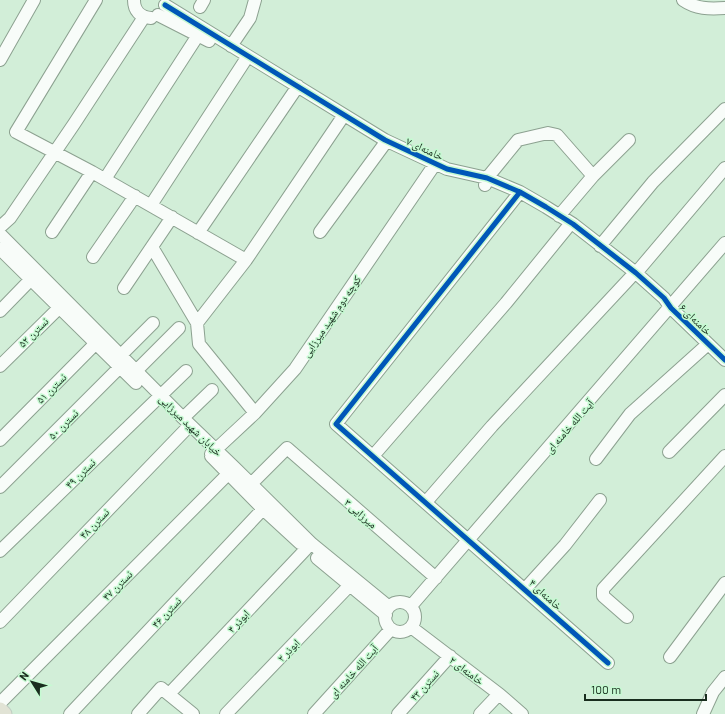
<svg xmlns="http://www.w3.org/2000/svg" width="725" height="714" viewBox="0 0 725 714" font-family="Barlow,'Noto Naskh Arabic',sans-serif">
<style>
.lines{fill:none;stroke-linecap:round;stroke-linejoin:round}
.minor-casing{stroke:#8ca190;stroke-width:14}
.major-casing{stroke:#c1cfc4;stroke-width:17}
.minor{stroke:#f8fcf9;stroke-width:12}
.major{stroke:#e1e3d5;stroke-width:15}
.cycleway-casing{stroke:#c6fad2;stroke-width:8}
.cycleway{stroke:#0057b8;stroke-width:5}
.labels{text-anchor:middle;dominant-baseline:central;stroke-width:3;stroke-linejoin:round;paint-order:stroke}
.street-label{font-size:11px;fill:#192d1e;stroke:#c6fad2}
</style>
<rect width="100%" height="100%" fill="#d2eed8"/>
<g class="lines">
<defs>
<path id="minor" d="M96,0L16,132L92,172L246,260L344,115
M134,0C134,11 140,17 151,18
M683,0C696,9 709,9 725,8
M165,5L385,140L447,169L487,178L520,192L546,207L573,224L636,273L664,298L671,308L725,360
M200,7L204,0
M158,15L209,41
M231,46L250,18L255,0
M0,60L34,0
M105,179L202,29
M485,185L487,178L518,140L548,133L557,135L593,176
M520,192L336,424L608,663
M151,205L248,56
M559,216L593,176L629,140
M0,227L10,218L74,124L144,17
M52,232L92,172
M320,232L383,146
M198,233L298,86
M0,234L183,418L234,467L312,544L389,607
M600,246L653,182L725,109
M152,247L197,323L199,344L255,413
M0,249L136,383
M93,257L135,196
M636,273L725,168
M124,288L172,217
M0,311L37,273
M197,323L246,260
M121,355L153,323
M0,366L66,301
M136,371L179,328
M183,418L212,390
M0,440L102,337
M669,452L725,395
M211,454L255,413L295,369L435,164
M211,456L263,509L300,543
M373,456L506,303L567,228
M596,459L630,414L708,344
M251,484L287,448L436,578
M0,487L125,362
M426,502L492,426L630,278
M0,551L186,371
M317,558L386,615
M525,589L565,545L600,500
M385 617a15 15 0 1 1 30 0a15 15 0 1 1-30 0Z
M411,606L725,243
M627,617L603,596V589L725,456
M0,622L190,425
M411,627L499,694L522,714
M670,657L725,583
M169,694L306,549
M0,703L234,468
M70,714L263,509
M138,714L161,688L193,714
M226,714L349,586
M314,714L391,629
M398,714L450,656
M480,714L499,694
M703,714L713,692L725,677"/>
<path id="major" d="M0,710L4,714"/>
</defs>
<use href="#minor" class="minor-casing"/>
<use href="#major" class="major-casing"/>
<use href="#minor" class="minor"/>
<use href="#major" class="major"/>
<defs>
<path id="cycleway" d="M165,5L385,140L447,169L487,178L520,192L546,207L573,224L636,273L664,298L671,308L725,360
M520,192L336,424L608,663"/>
</defs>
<use href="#cycleway" class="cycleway-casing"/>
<use href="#cycleway" class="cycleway"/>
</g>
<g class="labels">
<g class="street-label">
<text transform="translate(425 148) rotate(25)">خامنه‌ای ۷</text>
<text transform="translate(331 316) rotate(-56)">کوچه دوم شهید میرزایی</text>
<text transform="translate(696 319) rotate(44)">خامنه‌ای ۶</text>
<text transform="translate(33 332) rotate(-45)">نسترن ۵۲</text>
<text transform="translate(51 388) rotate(-45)">نسترن ۵۱</text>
<text transform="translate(63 424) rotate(-45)">نسترن ۵۰</text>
<text transform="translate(191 425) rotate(44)">خیابان شهید میرزایی</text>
<text transform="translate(569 426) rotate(-49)">آیت الله خامنه ای</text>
<text transform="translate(80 473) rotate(-44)">نسترن ۴۹</text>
<text transform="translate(361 513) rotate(41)">میرزایی ۳</text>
<text transform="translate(94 523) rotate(-46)">نسترن ۴۸</text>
<text transform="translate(117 585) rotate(-45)">نسترن ۴۷</text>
<text transform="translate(546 594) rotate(42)">خامنه‌ای ۴</text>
<text transform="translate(166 612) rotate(-47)">نسترن ۴۶</text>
<text transform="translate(238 621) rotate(-47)">ابوذر ۴</text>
<text transform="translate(288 650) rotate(-46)">ابوذر ۲</text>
<text transform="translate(467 670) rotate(37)">خامنه‌ای ۲</text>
<text transform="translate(353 671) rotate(-48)">آیت الله خامنه ای</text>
<text transform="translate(424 685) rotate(-48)">نسترن ۴۳</text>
</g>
</g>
<g transform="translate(32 682) rotate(307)" stroke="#c6fad2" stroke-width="3" paint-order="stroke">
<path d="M0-3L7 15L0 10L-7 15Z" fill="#192d1e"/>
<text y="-6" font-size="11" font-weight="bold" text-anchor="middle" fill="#192d1e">N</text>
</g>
<path d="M585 694v6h121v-6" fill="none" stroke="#192d1e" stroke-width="2"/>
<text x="591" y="694" font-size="12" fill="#192d1e" stroke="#c6fad2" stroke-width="3" paint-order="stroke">100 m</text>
</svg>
